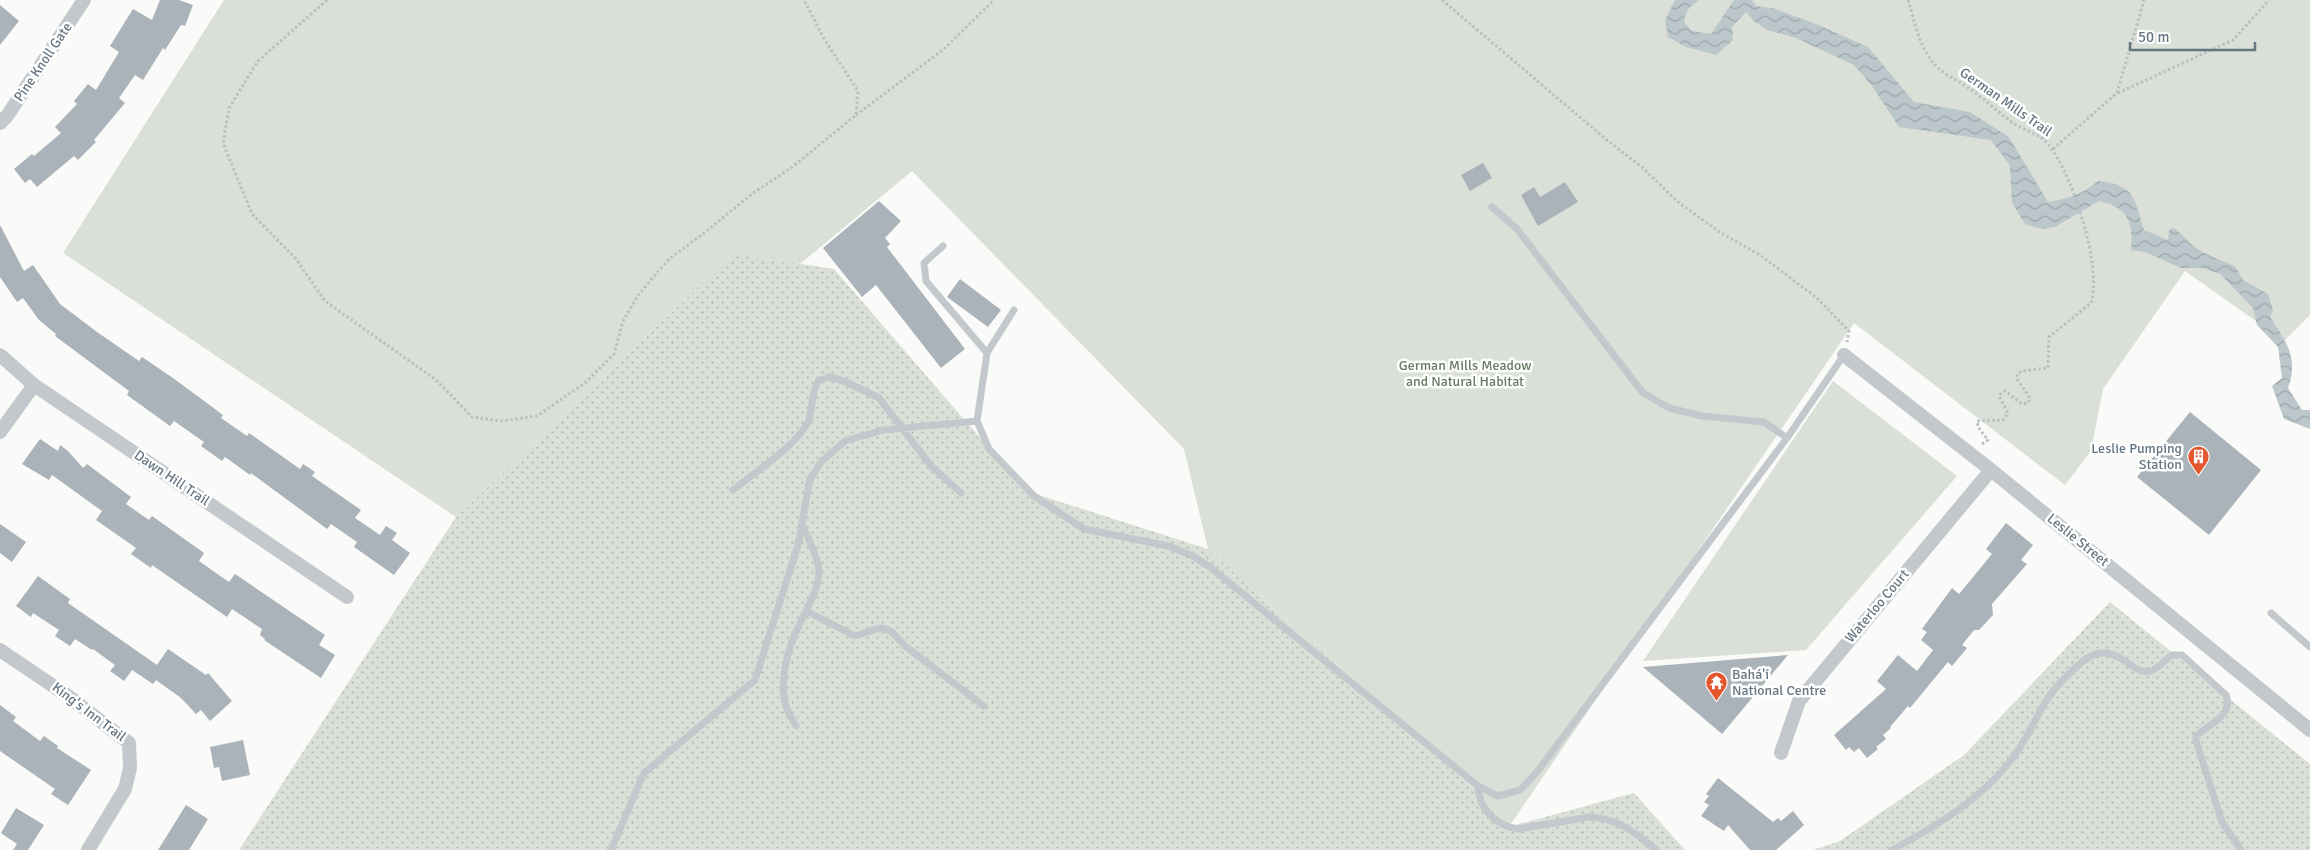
<svg xmlns="http://www.w3.org/2000/svg" width="2310" height="850" viewBox="0 0 2310 850" font-family="Signika,sans-serif">
<style>
.grass{fill:url(#grass-dots)}
.park{fill:#dadfd7}
.water{fill:url(#water-waves)}
.building{fill:#aab3b9}
.lines{fill:none;stroke-linecap:round;stroke-linejoin:round}
.path{stroke:#bbbfc2;stroke-width:3;stroke-dasharray:2.5 2.5;stroke-linecap:butt}
.lane{stroke:#c3c8cc;stroke-width:7}
.street{stroke:#c3c8cc;stroke-width:14}
.labels{text-anchor:middle;dominant-baseline:central;stroke-width:5;stroke-linejoin:round;paint-order:stroke}
.street-label{font-size:14px;fill:#657683;stroke:#fff}
.park-label{font-size:14px;fill:#687a64;stroke:#fff}
.poi-label{font-size:14px;fill:#657683;stroke:#fff;text-anchor:end}
</style>
<defs>
<pattern id="grass-dots" width="8" height="8" patternUnits="userSpaceOnUse" patternTransform="scale(1.25)"><rect width="8" height="8" fill="#dadfd7"/><path d="M2 2h.1M6 6h.1" fill="none" stroke="#b4b9b4" stroke-width="1.8" stroke-linecap="round"/></pattern>
<pattern id="water-waves" width="16" height="10" patternUnits="userSpaceOnUse" patternTransform="scale(1.25)"><rect width="16" height="10" fill="#bbc7cb"/><path d="M0 5q4-4 8 0t8 0" fill="none" stroke="#9ca6aa"/></pattern>
</defs>
<rect width="100%" height="100%" fill="#fafaf8"/>
<path class="grass" d="M733,254L834,269L1026,491L1208,549L1480,794L1508,827L1634,793L1685,850H239L456,517Z
M2110,602L2310,764V850H1813L1840,841L1964,755Z"/>
<path class="park" d="M224,0H2310V315L2284,341L2185,271L2103,389L2091,451L2065,485L1854,323L1508,828L1480,794L1208,549L1184,449L912,171L800,264L733,254L456,517L63,253Z
M1833,381L1957,476L1806,650L1643,661Z"/>
<path class="water" d="M1675,0H1699C1690,5 1685,12 1684,22L1692,31L1711,34L1734,0H1752L1756,6L1772,8L1816,24L1868,47L1914,102L1970,112L2009,137L2048,202C2068,199 2083,194 2098,181C2136,185 2134,199 2144,230L2168,240L2169,231L2172,228C2181,231 2188,243 2196,248C2208,256 2222,261 2235,266L2243,280L2268,294L2273,310L2270,317C2286,341 2299,358 2288,388L2302,410H2310V429L2284,419L2272,386L2282,378L2278,347L2257,325L2253,308L2220,274L2203,268H2181L2145,252L2131,250C2134,222 2127,207 2099,201L2055,227L2042,229L2025,224L2012,203L2010,166L1991,140L1899,127L1872,86L1854,65L1796,38L1768,30L1755,22L1746,12L1732,27L1733,40L1716,55L1686,47L1668,37L1665,20Z"/>
<path class="building" d="M160,0H179L193,5L185,26L181,25L165,50L163,48L143,80L135,75L119,98L125,103L94,140L96,142L78,160L74,156L37,187L30,179L25,183L14,169L32,154L34,156L61,133L55,127L77,104L74,101L88,84L96,90L119,52L110,46L133,9L152,20Z
M0,5L19,21L0,45Z
M1483,163L1492,178L1470,191L1461,175Z
M1565,182L1578,202L1538,226L1521,195L1534,187L1540,197Z
M879,201L901,221L885,238L890,244L887,247L965,349L941,368L876,285L862,297L823,248Z
M0,225L24,271L33,265L60,304L97,332L139,361L142,357L173,378L223,415L221,418L247,436L249,433L300,469L303,464L315,472L312,476L361,510L355,518L380,535L386,526L397,533L392,540L410,553L394,575L354,547L357,542L331,524L327,529L251,473L250,475L225,457L222,461L201,446L204,442L174,421L170,426L127,395L129,391L55,336L56,334L39,320L23,298L17,302L0,277Z
M960,279L1001,310L988,327L947,297Z
M2190,412L2261,470L2209,535L2137,477Z
M40,439L58,451L60,445L68,451L83,468L87,464L131,497L126,504L149,520L152,516L204,553L199,561L216,573L229,582L235,574L325,635L319,645L335,655L321,678L264,640L265,639L260,635L262,629L232,609L227,617L152,565L151,568L131,554L136,548L96,520L102,511L52,475L49,480L22,464Z
M2006,523L2033,545L2021,560L2027,564L1992,604L1993,615L1979,630H1974L1962,645L1967,648L1952,666L1948,662L1910,708L1908,706L1890,727L1891,728L1883,735L1886,739L1876,747L1878,749L1867,758L1859,748L1854,752L1849,747L1846,750L1834,735L1886,689L1877,681L1898,655L1917,671L1933,650L1921,640L1927,632L1922,629L1952,588L1959,594L1992,554L1986,549Z
M0,524L26,542L12,562L0,553Z
M38,576L70,599L68,603L157,665L168,649L206,675L208,673L232,701L210,721L201,710L196,714L181,698L156,680L153,684L132,670L124,681L110,671L115,665L93,649L92,650L75,639L70,646L55,636L59,630L33,613L31,617L16,606Z
M1788,655L1722,734L1643,667Z
M0,705L16,717L13,721L40,741L44,736L58,746L57,748L91,770L68,805L51,794L55,789L0,751Z
M243,740L250,775L222,781L219,767L214,768L210,747Z
M1718,778L1773,822L1778,818L1781,821L1793,811L1804,825L1776,850H1750L1728,825L1724,831L1701,816L1709,805L1704,802L1709,796L1706,794Z
M186,805L208,819L189,850H158Z
M16,808L44,825L28,850H13L17,844L1,833Z"/>
<g class="lines">
<path class="path" d="M327,0L258,61L229,108L223,143L252,214L296,259L325,301L436,380L472,417L502,421L537,416L585,383L614,354L623,321L639,294L669,259L703,234L753,193L791,168L856,115L858,91L823,37L804,0
M1442,0L1608,141L1643,168L1678,202L1721,233L1760,255L1817,298L1849,331L1847,342
M1908,0C1915,23 1920,52 1939,69C1950,78 1963,83 1974,92C1988,102 2001,115 2016,125C2025,130 2035,133 2043,139C2070,163 2103,267 2091,303L2049,337L2048,368L2022,371L2017,374V379L2030,398L2028,403L2022,404L2005,391L2002,392L1999,396L2008,413L2003,420L1977,421L1978,427L1988,440L1982,444
M2118,93L2233,40L2269,0
M856,115L944,49L994,0
M2053,149L2117,93L2144,0"/>
<path class="lane" d="M1492,207L1517,229L1643,393L1669,408L1702,416L1764,422L1787,438
M943,246L924,263L926,281L987,353L977,421
M987,353L1014,310
M733,490C754,473 796,446 808,422C813,410 810,397 818,381L829,377L844,381L879,398L931,466L961,493
M806,611L855,636L879,628L885,629L892,632L905,646L984,706
M2271,613L2310,647
M796,726C791,718 785,707 784,698C781,677 788,648 797,630C804,613 819,590 819,572C819,559 808,537 802,525
M1478,786C1479,810 1496,826 1519,829L1589,817C1617,818 1635,832 1656,850
M611,850L644,773L755,680L798,545L810,479L822,461L845,441L883,430L977,421L989,449L1034,496L1084,529L1168,546L1191,555L1210,567L1478,786L1498,796L1520,790L1537,772L1787,438L1844,355
M1892,850C1936,826 1984,798 2014,756C2027,739 2035,719 2046,701C2055,687 2070,672 2082,662C2116,635 2130,677 2151,671C2159,668 2165,660 2172,655H2182L2226,695C2234,715 2208,725 2196,736V741L2222,822L2241,850"/>
<path class="street" d="M0,123L7,116L84,0
M0,355L34,385L347,597
M1844,355L1991,470L2310,730
M0,432L34,385
M0,650L68,696L129,743L130,768L125,789L88,850
M1781,753L1799,701L1991,470"/>
</g>
<defs>
<symbol id="building-pin" viewBox="-11 -11 22 30"><path d="M0 17L-7.5 6A9.5 9.5 0 1 1 7.5 6Z" fill="#e4572e" stroke="#fff"/><path d="M-4-6H4V6H1V3H-1V6H-4ZM-2.5-4.3h1.7v1.8h-1.7ZM.8-4.3h1.7v1.8H.8ZM-2.5-1h1.7V.8h-1.7ZM.8-1h1.7V.8H.8Z" fill="#fff"/></symbol>
<symbol id="temple-pin" viewBox="-11 -11 22 30"><path d="M0 17L-7.5 6A9.5 9.5 0 1 1 7.5 6Z" fill="#e4572e" stroke="#fff"/><path d="M0-6L5-2H3V0L6.5 2.5H4V6H1.5V3h-3V6H-4V2.5H-6.5L-3 0V-2H-5Z" fill="#fff"/></symbol>
</defs>
<g fill-rule="evenodd">
<use href="#building-pin" x="2186" y="444" width="25" height="34"/>
<use href="#temple-pin" x="1704" y="670" width="25" height="34"/>
</g>
<g class="labels">
<g class="street-label">
<text transform="translate(43 62) rotate(-56)">Pine Knoll Gate</text>
<text transform="translate(2006 102) rotate(35)">German Mills Trail</text>
<text transform="translate(172 478) rotate(34)">Dawn Hill Trail</text>
<text transform="translate(2078 540) rotate(39)">Leslie Street</text>
<text transform="translate(1877 606) rotate(-50)">Waterloo Court</text>
<text transform="translate(89 712) rotate(37)">King's Inn Trail</text>
</g>
<g class="park-label">
<text x="1465" y="365">German Mills Meadow<tspan x="1465" dy="16">and Natural Habitat</tspan></text>
</g>
<g class="poi-label">
<text x="2182" y="448">Leslie Pumping<tspan x="2182" dy="16">Station</tspan></text>
<text x="1732" y="674" text-anchor="start">Bahá'í<tspan x="1732" dy="16">National Centre</tspan></text>
</g>
</g>
<path d="M2130 42v8h125v-8" fill="none" stroke="#657683" stroke-width="2.5"/>
<text x="2138" y="42" font-size="15" fill="#657683" stroke="#ffffff" stroke-width="4" paint-order="stroke">50 m</text>
</svg>
